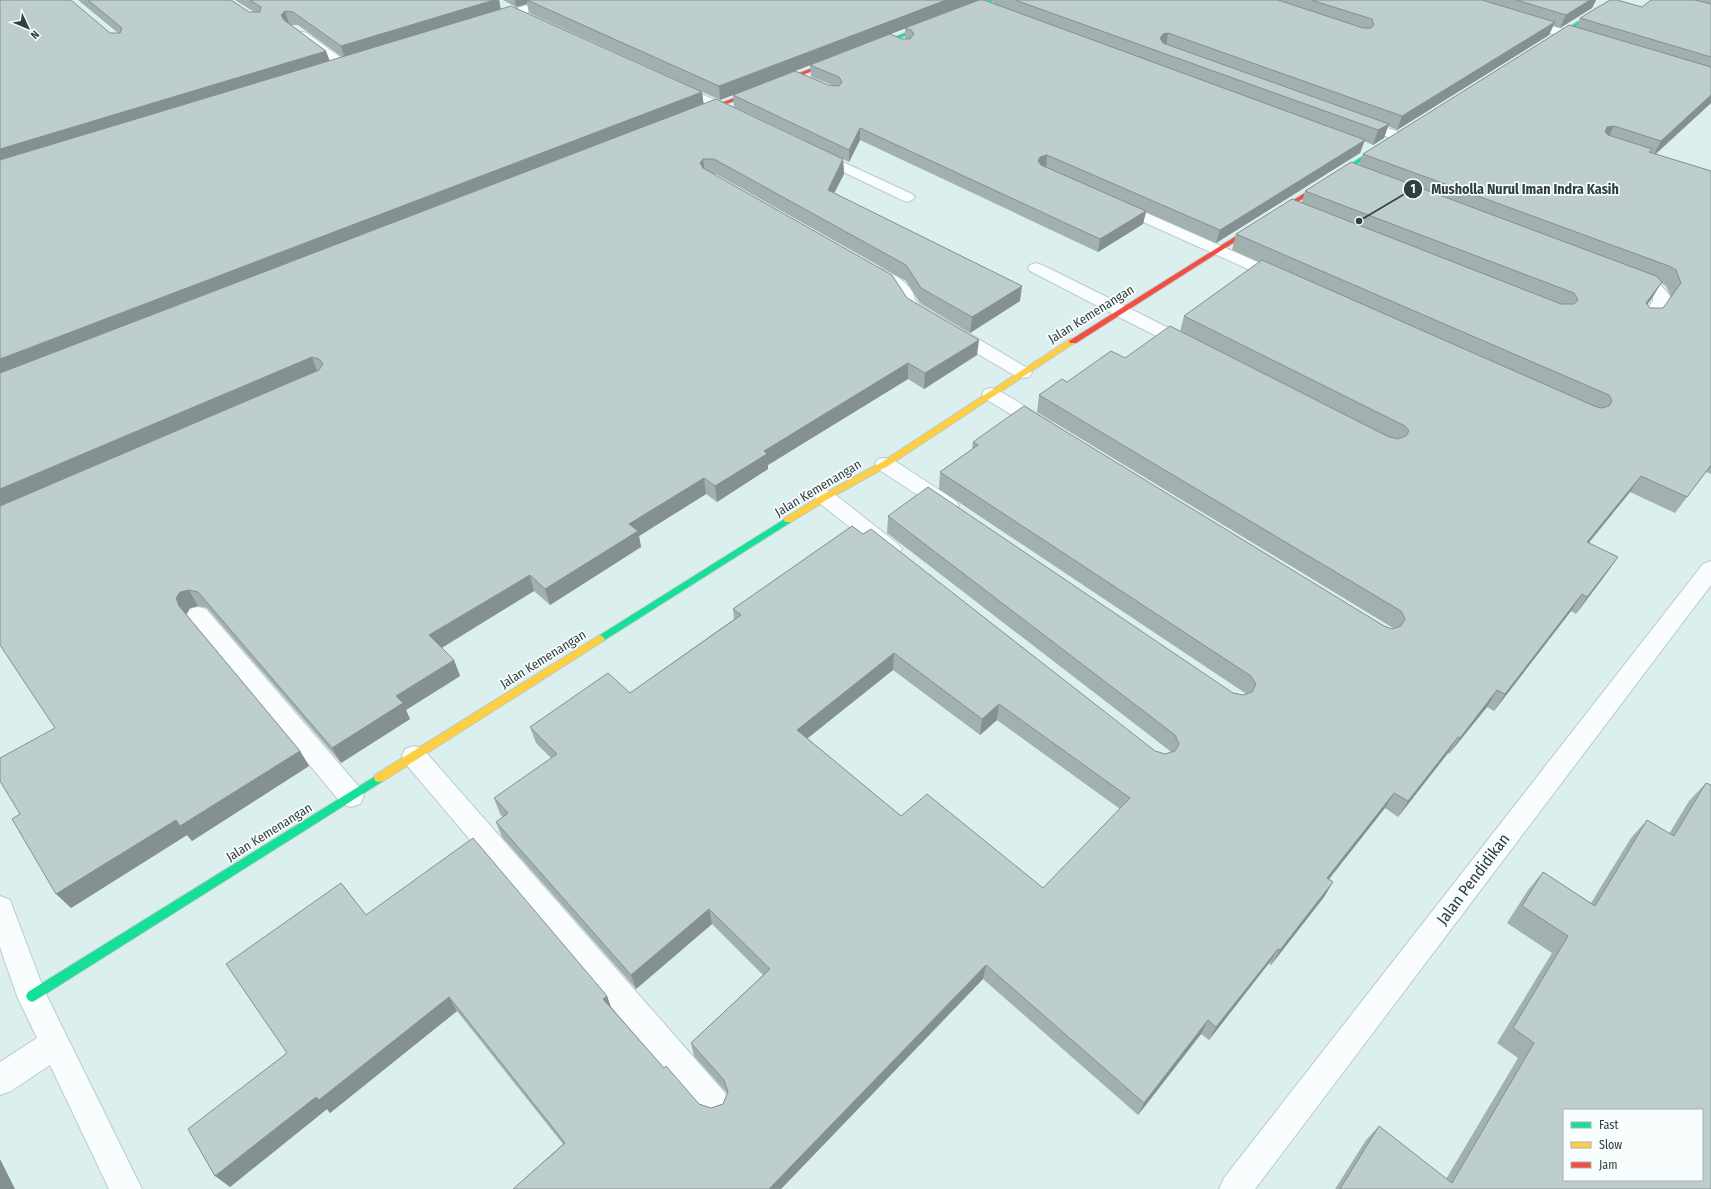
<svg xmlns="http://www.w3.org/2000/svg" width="1711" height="1189" viewBox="0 0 1711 1189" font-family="'Fira Sans Condensed',sans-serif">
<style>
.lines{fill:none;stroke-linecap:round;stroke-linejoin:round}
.lane-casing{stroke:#bbcaca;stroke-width:2}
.street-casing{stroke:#bbcaca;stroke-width:2}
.fast-casing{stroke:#bbcaca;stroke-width:2}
.slow-casing{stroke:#bbcaca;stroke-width:2}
.jam-casing{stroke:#bbcaca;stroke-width:2}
.lane{fill:#fafdfd;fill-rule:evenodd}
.street{fill:#fafdfd;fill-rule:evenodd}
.fast{fill:#16e098;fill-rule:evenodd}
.slow{fill:#ffcf43;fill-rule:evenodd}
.jam{fill:#f24e42;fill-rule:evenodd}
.wall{fill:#a3b0b0;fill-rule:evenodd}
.shaded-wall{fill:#859090}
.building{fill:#becdcd;stroke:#859090;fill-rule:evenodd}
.labels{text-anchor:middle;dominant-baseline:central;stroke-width:3.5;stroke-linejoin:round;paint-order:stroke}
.street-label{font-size:13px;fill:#313f3e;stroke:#f7fefd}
.near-street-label{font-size:16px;fill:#313f3e;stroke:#f7fefd}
.leader{fill:none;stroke:#313f3e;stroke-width:1.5}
.callout-dot{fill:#313f3e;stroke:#f7fefd;stroke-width:1.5}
.mark-label{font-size:12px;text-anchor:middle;font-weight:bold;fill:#fff}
.callout-label{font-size:14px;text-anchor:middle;font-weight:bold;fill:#313f3e;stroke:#f7fefd;stroke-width:3.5;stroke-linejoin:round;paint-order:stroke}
</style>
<rect width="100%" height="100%" fill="#dcefef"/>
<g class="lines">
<defs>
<path id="lane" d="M1036,263L1042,265L1127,307L1130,311L1127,315L1121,316L1115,315L1030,271L1028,268L1030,265Z"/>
<path id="street" d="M544,0H562L560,2L498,22H490L488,19L490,16Z
M1523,17L1590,37L1592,40L1590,43L1586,44L1519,24L1517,21L1519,18Z
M303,32L307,33L348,63L350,66L348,69H340L299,39L297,36L299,33Z
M676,83L740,111L742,114L740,117H730L671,90L669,87L671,84Z
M1358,118L1402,133L1404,136L1402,139L1397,140L1353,125L1351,122L1353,119Z
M817,150L912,194L915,197L912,200L907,202L902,200L812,157L810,154L812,151Z
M1117,200L1287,275L1289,278L1287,281L1281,283L1275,281L1112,208L1109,205L1112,202Z
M875,267C888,270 905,280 912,291C915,296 913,299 919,304L1029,369L1032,373L1029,377L1023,378L1017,377L907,312L898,301L897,294L893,290L869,275L867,272L869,269Z
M1629,272L1659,283L1670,296C1669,303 1658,320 1651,323C1647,325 1645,324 1641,323L1638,319L1653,301V297L1647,291L1623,280L1621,277L1623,274Z
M1121,306L1127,307L1194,341L1197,345L1194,349L1188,350L1182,349L1115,315L1112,311L1115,307Z
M991,388L998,390L1051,422L1054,426L1051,430L1044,432L1037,430L984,398L982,394L984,390Z
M885,458L892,459L956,501L959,506L956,511L949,513L942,511L878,469L875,464L878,459Z
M825,490L832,492L898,544L902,549L898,554L891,556L884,554L818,502L815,497L818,492Z
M1711,561V585L1255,1189H1219L1224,1178L1703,564Z
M198,607L206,609L360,788L364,796L360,804L351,807L342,804L190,621L187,615L190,609Z
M414,746L423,749L725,1093L729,1104L725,1115L714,1119L703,1115L405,763L402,756L405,749Z
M0,896L10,900L44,990L142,1189H109L50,1065L11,1091L0,1095V1062L37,1038L17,996L0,947Z"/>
<path id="fast" d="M989,0H995L872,49L867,48Z
M1613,0H1618L1550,43L1545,42Z
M1385,142L1390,143L1310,194L1305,193Z
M788,517L792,520L791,522L603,641H597L595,639L597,637Z
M379,774L383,775L384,778L383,781L36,1000L32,1002L28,1000L26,996L28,992Z"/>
<path id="slow" d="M1070,339H1076L1077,341L888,466L828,499L791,522H785L784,520L785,518L822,495L882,462Z
M600,635L603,637L605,639L603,641L383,781L379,782L375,781L374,778L375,775Z"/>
<path id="jam" d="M836,59L841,60L700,114L695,113Z
M1308,191L1311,193L1310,194L1076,343H1070L1069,341Z"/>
</defs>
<use href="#lane" class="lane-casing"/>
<use href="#street" class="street-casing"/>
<use href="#fast" class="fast-casing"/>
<use href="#slow" class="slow-casing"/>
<use href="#jam" class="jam-casing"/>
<use href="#lane" class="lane"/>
<use href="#street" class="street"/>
<use href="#fast" class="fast"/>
<use href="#slow" class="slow"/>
<use href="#jam" class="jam"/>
</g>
<path class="wall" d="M78,0H231L249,12H254L235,0H499L501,9L702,92L703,104L804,140L734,107L733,95L720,100L529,13L527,4L516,7L503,0H984L993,3V0H1596L1592,8L1560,28L1553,26L1549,35L1397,130L1388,126L1384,138L1373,145L1364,141L1360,153L1216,243L1146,212L1143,224L1098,252L860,140L849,162L843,159L844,174L834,193L1020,301L970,333L920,303L906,281L716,174H713L907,298L977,355L924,389L908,379L768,465V469L717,502L706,494L639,536L641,547L550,605L534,591L442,648L454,660L460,676L406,710L410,719L341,763L207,608L198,606L190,608L186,614L300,751L309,766L192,841L187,835L71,908L20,814L55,728L110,33H118ZM290,25H298L342,57L329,61ZM905,28V39H902L890,34ZM810,65L811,77L832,85H828L795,71Z
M1651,0H1711V103L1656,154L1711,171V474L1706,472L1675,513L1630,492L1589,543L1618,557L1606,574L1576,614L1571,611L1494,711L1487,707L1449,754L1448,753L1398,817L1385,808L1329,879L1333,882L1324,897L1271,965L1269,963L1209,1040L1201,1034L1138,1115L983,979L781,1189H513L563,1144L457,1011L330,1113L327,1109L230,1187L287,1053L366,915L607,996L611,1008L664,1068L699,1104L711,1108L723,1104L727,1094L726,1092L694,1056L691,1043L763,975L712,924L636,989L502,837L496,822L503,817L500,814L494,798L551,758L536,743L530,727L630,693L734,619L733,609L852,526L1155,751L1165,754L1171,753L1170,751L887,533L888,516L1233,693L1243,695L1246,694L1245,693L939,489L940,472L972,449L973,442L1384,626L1392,629L1393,628L1037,412L1039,395L1067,382L1125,358L1180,332L1184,316L1259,262L1232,250L1236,234L1302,202L1305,191L1359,165L1363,154L1576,27L1580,18L1642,7ZM1661,283L1666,286L1671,297L1663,308H1650L1647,305L1652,298ZM893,670L980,735L997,720L1120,809L1043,888L901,816L807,738Z
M1706,783L1711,1189H1335L1366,1140L1379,1126L1446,1179L1518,1058L1497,1043L1552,953L1507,923L1528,890L1543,872L1591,903L1631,838L1647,820L1669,834L1689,801Z"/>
<path class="shaded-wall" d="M494,0H499L501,12L345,59L341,46Z
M515,0H539H527V4L516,7Z
M946,0H979L720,100L719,86Z
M1590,0H1596L1592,8L1560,28L1566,15Z
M285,11L289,24L286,28L281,15Z
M1555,22L1549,35L1397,130L1402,116Z
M1168,33L1166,47L1160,38L1163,34Z
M326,51L331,64L0,165V149Z
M702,92L704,106L0,378V359Z
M1711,95V103L1653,156L1661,141Z
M1389,124L1384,138L1373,145L1378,130Z
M1614,126L1606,141L1600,142L1607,127Z
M860,128V140L849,162V150Z
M1365,140L1360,153L1216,243L1220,230Z
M1047,155L1046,168L1037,174L1038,161L1040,157Z
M703,159L705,174L700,163Z
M843,159L844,174L828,205V190Z
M1146,211L1143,224L1098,252L1100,239Z
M1662,282L1652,298L1636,319L1646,303Z
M1022,286L1020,301L970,333L972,317Z
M979,340L977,355L924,389L925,373Z
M312,357L318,373L0,510V489Z
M908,363V379L768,465V469L717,502L715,486L764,451Z
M1641,476L1630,492L1576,558L1587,542Z
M704,478L706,494L639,536L641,547L550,605L545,589L629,524Z
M1618,557L1606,574L1576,614L1587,597Z
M530,575L534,591L436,651L429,635Z
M189,590L198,606L190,608L186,614L179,606L176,598L180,592Z
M1582,594L1571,611L1494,711L1505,694Z
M894,653L893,670L798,746L797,730Z
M454,660L460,676L406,710L410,719L341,763L332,748L396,696Z
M1497,690L1487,707L1449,754L1460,738Z
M999,704L997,720L980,735L982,719Z
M1458,737L1448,753L1398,817L1408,801Z
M300,751L309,766L192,841L187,835L71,908L56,894L176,820Z
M1394,793L1385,808L1318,893L1327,878Z
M1333,882L1324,897L1271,965L1280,950Z
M709,909L712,924L636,989L631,975Z
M1278,949L1269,963L1209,1040L1216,1027Z
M986,965L983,979L781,1189H769Z
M607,996L612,1010L603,999Z
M449,997L457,1011L330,1113L327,1109L230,1187L215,1176L316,1097Z
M1208,1020L1201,1034L1138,1115L1144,1103Z
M0,1159L15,1189H0Z"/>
<path class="building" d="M0,0H71L110,33H120L122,28L88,0H231L249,12H260L261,7L250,0H494L341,46L293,12L285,11L281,15L284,20L326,51L0,149Z
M527,0H946L719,86Z
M979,0H984L1365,140L1220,230L1047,155L1040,157L1038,161L1041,165L1146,211L1100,239L860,128L849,150L733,95L795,71L828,85L839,86L842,82L839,77L810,65L890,34L902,39H910L914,34L911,30L905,28Z
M1015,0H1278L1363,28H1371L1374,25L1372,19L1311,0H1482L1555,22L1402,116L1168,33L1163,34L1160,38L1163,43L1389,124L1378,130Z
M1516,0H1590L1566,15Z
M1610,0H1617L1642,7L1651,0H1695L1711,4V57L1580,18Z
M511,6L702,92L0,359V160Z
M1569,25L1711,67V95L1661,141L1614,126L1607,127L1605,132L1608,135L1652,149L1649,152L1711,171V465L1687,497L1641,476L1587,542L1618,557L1587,597L1582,594L1505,694L1497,690L1460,738L1458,737L1408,801L1394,793L1327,878L1333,882L1280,950L1278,949L1216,1027L1208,1020L1144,1103L986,965L769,1189H513L565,1143L449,997L319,1100L316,1097L215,1176L188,1129L287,1053L226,964L341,883L366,915L473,838L607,996L603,999L664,1068L666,1066L699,1104L711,1108L723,1104L728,1092L724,1080L691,1043L770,969L709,909L631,975L496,822L508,813L494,798L557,754L530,727L608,673L630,693L741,615L733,609L852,526L863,534L871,529L1155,751L1165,754L1175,751L1179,744L1175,735L888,516L928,487L1233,693L1243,695L1252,692L1256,684L1251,676L940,472L978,445L973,442L1024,406L1384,626L1392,629L1401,626L1405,619L1401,611L1039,395L1062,379L1067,382L1111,351L1125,358L1170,326L1389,437L1398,439L1406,436L1409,431L1405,426L1184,316L1262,260L1594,406L1601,408L1609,406L1612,401L1609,395L1236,234L1292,199L1561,304H1574L1578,300L1574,293L1305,191L1351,162L1656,276L1662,282L1646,303L1650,308H1663L1681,283L1676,270L1669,266L1363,154ZM894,653L982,719L999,704L1130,798L1043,888L927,794L901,816L797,730Z
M716,99L843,159L828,190L1022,286L972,317L921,288L906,265L714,159H703L700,163L703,168L892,275L907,298L979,340L925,373L908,363L764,451L767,454L715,486L704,478L629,524L638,531L545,589L530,575L429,635L454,660L396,696L403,703L332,748L198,592L189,590L180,592L176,598L179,606L300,751L180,826L176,820L56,894L12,819L20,814L0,781V758L55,728L0,645V506L319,370L323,364L319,359L312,357L0,489V373Z
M1706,783L1711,785V1189H1340L1379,1126L1452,1183L1534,1043L1513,1028L1568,936L1522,906L1543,872L1595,906L1647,820L1674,836ZM1564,1110H1702V1180H1564Z"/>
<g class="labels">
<g class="street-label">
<text transform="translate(1091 314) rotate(-32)">Jalan Kemenangan</text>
<text transform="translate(818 488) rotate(-31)">Jalan Kemenangan</text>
<text transform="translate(543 659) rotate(-32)">Jalan Kemenangan</text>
<text transform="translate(269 832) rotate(-32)">Jalan Kemenangan</text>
</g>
<g class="near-street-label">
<text transform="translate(1473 879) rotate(-53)">Jalan Pendidikan</text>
</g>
</g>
<path class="leader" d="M1359 221L1413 189"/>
<g class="callout-dot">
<circle cx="1359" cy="221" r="4"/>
<circle cx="1413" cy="189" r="10"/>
</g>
<g class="mark-label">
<text x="1413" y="193">1</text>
</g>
<g class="callout-label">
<text x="1525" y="194">Musholla Nurul Iman Indra Kasih</text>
</g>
<rect x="1563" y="1109" width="140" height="72" fill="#f7fefd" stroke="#a8b2b1"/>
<rect x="1571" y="1122" width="20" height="6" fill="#16e098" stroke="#a8b2b1"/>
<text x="1599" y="1129" font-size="12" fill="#313f3e">Fast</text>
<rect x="1571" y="1142" width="20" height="6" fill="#ffcf43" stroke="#a8b2b1"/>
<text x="1599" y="1149" font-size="12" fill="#313f3e">Slow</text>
<rect x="1571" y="1162" width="20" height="6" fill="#f24e42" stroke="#a8b2b1"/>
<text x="1599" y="1169" font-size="12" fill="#313f3e">Jam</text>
<g transform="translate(28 28) rotate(134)" stroke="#f7fefd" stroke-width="3" paint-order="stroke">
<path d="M0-3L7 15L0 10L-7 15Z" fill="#313f3e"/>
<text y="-6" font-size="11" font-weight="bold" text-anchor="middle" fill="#313f3e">N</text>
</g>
</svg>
